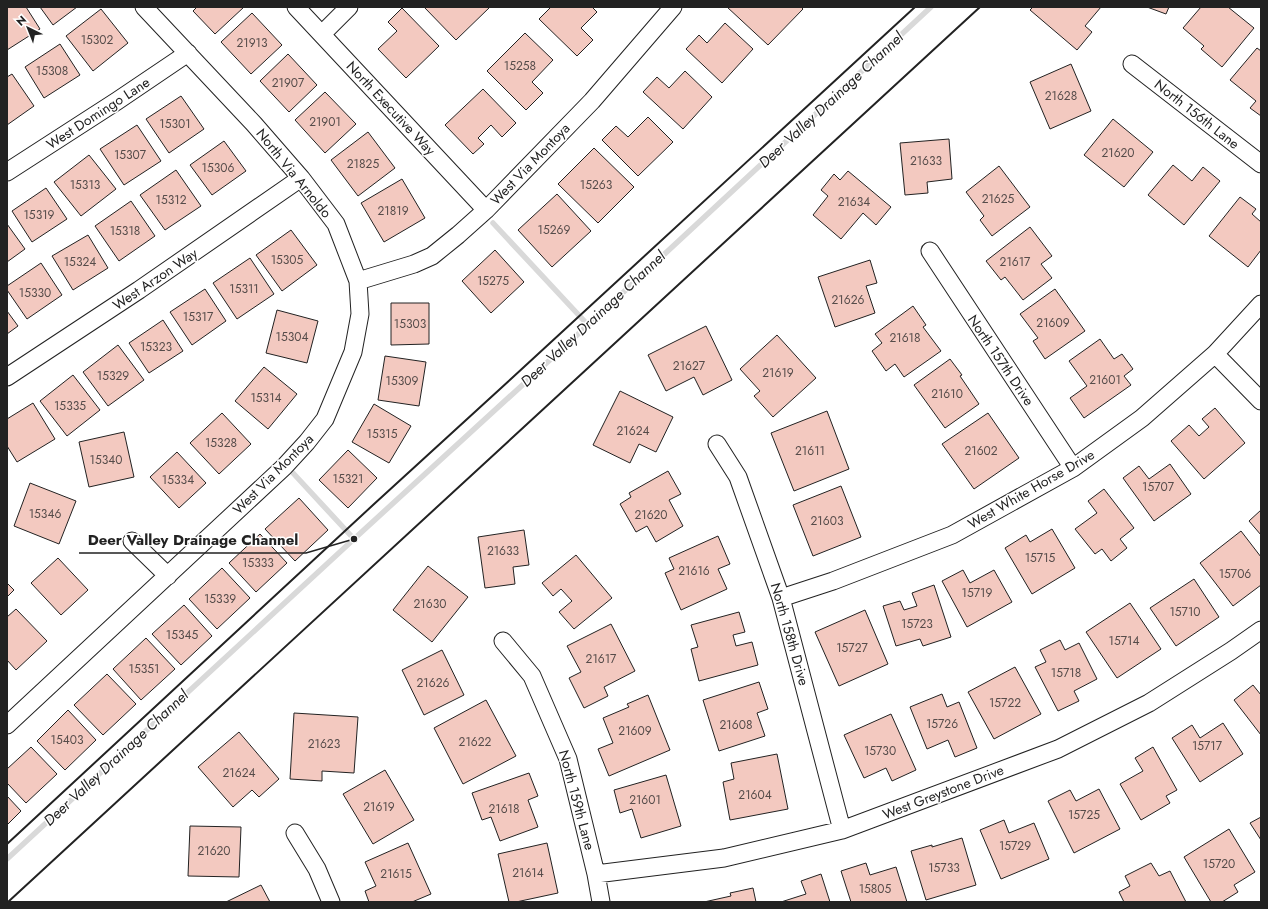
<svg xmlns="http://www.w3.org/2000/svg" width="1268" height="909" viewBox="0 0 1268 909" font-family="Jost,sans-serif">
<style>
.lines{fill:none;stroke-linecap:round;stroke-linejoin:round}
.stream{stroke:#d9d9d9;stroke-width:5.5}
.building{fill:#f3c9c0;stroke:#222}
.street-casing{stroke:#222;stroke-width:19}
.street{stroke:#fff;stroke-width:17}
.wall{stroke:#222;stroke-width:2}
.labels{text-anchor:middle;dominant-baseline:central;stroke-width:3;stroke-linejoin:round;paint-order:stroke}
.number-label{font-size:12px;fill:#564c4a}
.street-label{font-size:14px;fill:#222;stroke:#fff}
.water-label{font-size:15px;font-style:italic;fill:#222;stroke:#fff}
.leader{fill:none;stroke:#222;stroke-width:1.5}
.callout-dot{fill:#222;stroke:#fff;stroke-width:1.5}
.callout-label{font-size:15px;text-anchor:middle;font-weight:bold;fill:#222;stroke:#fff;stroke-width:3;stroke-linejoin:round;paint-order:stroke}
</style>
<rect width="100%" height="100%" fill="#fff"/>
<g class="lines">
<path class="stream" d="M493,223L588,325
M293,473L354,539
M7,859L354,539L588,325L931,7"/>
</g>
<path class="building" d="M7,7H26L40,29L7,50Z
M40,7H77L53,25Z
M197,7H244L215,34L193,11Z
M424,7H490L456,40Z
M551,7H592L597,12L581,28L593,40L577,56L539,19Z
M727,7H801L803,9L768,45Z
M1033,7H1101L1085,26L1092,32L1077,50L1030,10Z
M1147,7H1169L1166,14Z
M1201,7H1228L1254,28L1222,67L1201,49L1204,46L1183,28Z
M402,8L439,46L406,78L378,49L397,31L388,22Z
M101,9L128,43L93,71L66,36Z
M252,13L282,45L251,74L221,42Z
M725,23L753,49L722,83L686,49L699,35L707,43Z
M525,33L553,60L532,82L543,93L526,110L487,71Z
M60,44L80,75L44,98L25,67Z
M1257,48L1261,51V116L1250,108L1256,101L1230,80Z
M288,54L317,85L289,112L260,81Z
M1071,64L1091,111L1050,129L1030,82Z
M685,71L712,97L683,129L643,92L657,77L669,88Z
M12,74L34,106L7,125V77Z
M483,89L516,123L502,137L491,125L478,138L484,144L473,154L445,125Z
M325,92L356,124L325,153L295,120Z
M181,96L204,129L169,153L146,119Z
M648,117L673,142L638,176L602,140L616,126L628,137Z
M1113,119L1153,152L1124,187L1084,155Z
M137,125L161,161L124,185L100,149Z
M368,132L395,168L358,196L331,160Z
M949,139L952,179L927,182L928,193L905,195L900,143Z
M224,141L246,171L212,195L190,165Z
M594,148L634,187L598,223L558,184Z
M89,155L116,189L81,216L54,182Z
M1173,165L1192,181L1203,167L1220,181L1184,225L1148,195Z
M999,166L1030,207L992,236L980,220L984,216L966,192Z
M176,170L201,206L165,230L140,195Z
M848,171L891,207L876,225L863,213L841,239L813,215L828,196L821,190L834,174L840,180Z
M402,179L425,218L384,242L361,203Z
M46,188L67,219L32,242L12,211Z
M557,194L591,231L552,267L518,230Z
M1240,197L1256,209L1252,214L1261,222V250L1248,267L1209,236Z
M131,201L155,236L119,261L95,226Z
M7,224L25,249L7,262Z
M1030,227L1052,256L1041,264L1052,278L1023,300L1005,277L1001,280L986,261Z
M291,230L317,265L282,291L256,255Z
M88,235L108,268L73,290L52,256Z
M495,250L524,282L491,313L462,281Z
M250,258L274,294L237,319L213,283Z
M870,260L877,283L866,286L875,313L835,327L818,277Z
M41,263L62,295L27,319L7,290V286Z
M205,289L226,321L192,345L170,312Z
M1055,289L1085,331L1045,359L1033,341L1038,338L1020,314Z
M391,303H429V344L391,345Z
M913,306L926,325L923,327L941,351L904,377L895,364L886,371L872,351L882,343L875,334Z
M277,310L318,321L307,363L266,353Z
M7,311L18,326L7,334Z
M163,320L183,351L149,373L129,343Z
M706,326L732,380L703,395L694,377L666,391L648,355Z
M777,335L816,378L773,417L754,396L760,391L740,369Z
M1100,339L1114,359L1122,354L1133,369L1124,376L1131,385L1084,418L1070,398L1087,386L1069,361Z
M118,345L144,380L108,406L83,372Z
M385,356L426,362L419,406L378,400Z
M950,359L962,375L960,376L979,404L945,428L914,385Z
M264,367L297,394L268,429L235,401Z
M73,375L100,410L67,436L40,401Z
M620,391L673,417L656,452L639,444L630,463L593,445Z
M33,403L55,439L17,462L7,446V419Z
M374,404L411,426L389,463L352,442Z
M1215,408L1245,443L1204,479L1171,441L1189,425L1199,436L1209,427L1202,419Z
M827,411L849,469L794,491L771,433Z
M222,413L251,444L219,474L190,443Z
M988,413L1019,458L974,489L942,444Z
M124,432L134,477L89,487L79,442Z
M348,450L377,478L348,508L319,480Z
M177,452L206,483L179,508L150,477Z
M1170,464L1191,494L1154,521L1123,478L1139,466L1149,479Z
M668,471L681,494L669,500L683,526L656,542L647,526L636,532L620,504L631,497L629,493Z
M30,483L76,501L59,544L14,526Z
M841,486L861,537L813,556L793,505Z
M1104,489L1134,528L1120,539L1127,548L1111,561L1102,549L1095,554L1075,529L1097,513L1088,501Z
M299,498L328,530L295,561L265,529Z
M1261,510V535L1249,521Z
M1052,529L1075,568L1032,594L1005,548L1026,535L1030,542Z
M524,530L529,565L513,567L515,584L485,588L478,537Z
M1241,531L1261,557V585L1233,606L1200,563Z
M260,534L287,563L256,592L229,563Z
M718,536L730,564L718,569L727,589L681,610L665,573L674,569L669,558Z
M576,555L612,598L574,629L559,612L572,601L561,589L553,596L542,583Z
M58,558L88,590L61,615L31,583Z
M428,566L468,597L432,642L393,610Z
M222,568L250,598L217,629L189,599Z
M963,570L970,583L994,570L1012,602L967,627L942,581Z
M1194,579L1219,617L1176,646L1150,608Z
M7,583L14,590L7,597Z
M934,585L951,637L923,646L920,639L896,646L883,606L900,601L904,610L917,606L912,593Z
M1130,603L1161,649L1117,678L1086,632Z
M184,605L212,636L181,665L152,634Z
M16,609L47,641L16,670L7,660V617Z
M865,610L888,664L839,686L815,632Z
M739,612L745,632L733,635L736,646L752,642L758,665L699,681L691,649L698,647L691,625Z
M611,624L635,671L604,687L608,696L584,708L569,678L581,672L567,646Z
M146,638L175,669L141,700L113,669Z
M1060,640L1065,650L1079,643L1097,679L1074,691L1079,701L1058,711L1035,667L1046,662L1040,650Z
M442,650L464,695L424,715L402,670Z
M1015,667L1041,714L994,739L968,692Z
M107,674L136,704L103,735L74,705Z
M759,682L768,709L757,713L765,736L719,751L703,700Z
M1253,685L1261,695V735L1234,700Z
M942,694L947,707L959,702L977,748L955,757L948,740L927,749L910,707Z
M648,695L670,750L609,776L598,749L613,743L603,718L629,707L627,704Z
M486,700L516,756L463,784L434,728Z
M68,710L96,740L65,770L37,741Z
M294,713L358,717L354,773L322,771V781L290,779Z
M891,714L916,770L892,781L886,768L864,778L844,735Z
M1223,723L1243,754L1200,782L1172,738L1192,725L1200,738Z
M239,732L279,779L259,797L252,790L233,807L198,767Z
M31,747L57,774L26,803L7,783V769Z
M1153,747L1177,790L1166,796L1170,803L1141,820L1120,784L1143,771L1135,758Z
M777,754L788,809L730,820L723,782L734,779L731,763Z
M385,770L414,820L373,844L343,794Z
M529,773L538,796L528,800L538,827L500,841L491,817L482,820L472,793Z
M666,775L681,826L641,838L632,809L620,813L614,790Z
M1099,789L1120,829L1074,853L1048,801L1070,790L1076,801Z
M7,796L21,811L7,825Z
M1261,817V840L1250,823Z
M1004,820L1009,833L1034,823L1049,859L1001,879L980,830Z
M190,826L241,827L239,877L188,876Z
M1229,829L1255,872L1234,885L1238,892L1222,902H1211L1184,857Z
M962,838L976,885L926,900L911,851L932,845V847Z
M408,843L431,894L412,902H369L365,891L376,886L365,862Z
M547,843L558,893L516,902H509L498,854Z
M866,863L870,875L896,867L907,902H851L841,871Z
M1151,863L1159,876L1170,871L1186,902H1124L1119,892L1130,886L1125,876Z
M821,874L830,902H781L806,894L801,881Z
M261,885L270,902H226Z
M753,888L756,902H704L731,896L730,893Z"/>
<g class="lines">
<defs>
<path id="street" d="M296,7L486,210
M322,34L349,7
M1132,64L1261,164
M7,172L117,101L188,53
M930,251L1073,468
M358,281L414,264L432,256L458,235L486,210L592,101L673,7
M1215,354L1261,401
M7,377L139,290L301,178
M717,444L738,477L781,598L842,830
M132,541L168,576
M781,598L833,581L952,535L1073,468L1142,418L1215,354L1261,304
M503,641L532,676L568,759L596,874L601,902
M7,725L284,467L307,442L325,419L353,352L360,314L358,281L336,224L301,178L254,124L144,7
M295,833L317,869L331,902
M596,874L724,858L842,830L1058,749L1149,703L1231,651L1261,630"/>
</defs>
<use href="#street" class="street-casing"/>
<use href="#street" class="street"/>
<path class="wall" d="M7,844L373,505L512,378L915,7
M8,902L980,7"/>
</g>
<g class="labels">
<g class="number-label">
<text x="97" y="40">15302</text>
<text x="252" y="43">21913</text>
<text x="520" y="66">15258</text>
<text x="52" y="71">15308</text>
<text x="288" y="83">21907</text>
<text x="1061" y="96">21628</text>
<text x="325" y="122">21901</text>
<text x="175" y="124">15301</text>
<text x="1118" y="153">21620</text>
<text x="130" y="155">15307</text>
<text x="926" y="161">21633</text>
<text x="363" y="164">21825</text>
<text x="218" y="168">15306</text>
<text x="85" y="185">15313</text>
<text x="596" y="185">15263</text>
<text x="998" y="199">21625</text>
<text x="171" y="200">15312</text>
<text x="854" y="202">21634</text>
<text x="393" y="211">21819</text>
<text x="39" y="215">15319</text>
<text x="554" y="230">15269</text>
<text x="125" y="231">15318</text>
<text x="287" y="260">15305</text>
<text x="80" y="262">15324</text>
<text x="1015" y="262">21617</text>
<text x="493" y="281">15275</text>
<text x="244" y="289">15311</text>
<text x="35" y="293">15330</text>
<text x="848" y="300">21626</text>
<text x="198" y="317">15317</text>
<text x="1053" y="323">21609</text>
<text x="410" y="324">15303</text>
<text x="292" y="337">15304</text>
<text x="905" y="338">21618</text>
<text x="156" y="347">15323</text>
<text x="689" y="366">21627</text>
<text x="778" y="373">21619</text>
<text x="113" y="376">15329</text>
<text x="1105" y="380">21601</text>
<text x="402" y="381">15309</text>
<text x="947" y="394">21610</text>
<text x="266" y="398">15314</text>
<text x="70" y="406">15335</text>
<text x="633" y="431">21624</text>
<text x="382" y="434">15315</text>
<text x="221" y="443">15328</text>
<text x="810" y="451">21611</text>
<text x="981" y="451">21602</text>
<text x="106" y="460">15340</text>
<text x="348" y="479">15321</text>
<text x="178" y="480">15334</text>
<text x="1158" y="487">15707</text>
<text x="45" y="514">15346</text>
<text x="651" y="515">21620</text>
<text x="827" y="521">21603</text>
<text x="503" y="551">21633</text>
<text x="1040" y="558">15715</text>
<text x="258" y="563">15333</text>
<text x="694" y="571">21616</text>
<text x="1235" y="574">15706</text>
<text x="977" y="593">15719</text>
<text x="220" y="599">15339</text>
<text x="430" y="604">21630</text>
<text x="1185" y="612">15710</text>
<text x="917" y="624">15723</text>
<text x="182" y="635">15345</text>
<text x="1124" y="641">15714</text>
<text x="852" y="648">15727</text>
<text x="601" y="659">21617</text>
<text x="144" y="669">15351</text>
<text x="1066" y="673">15718</text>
<text x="433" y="683">21626</text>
<text x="1005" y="703">15722</text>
<text x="942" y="724">15726</text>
<text x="736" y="725">21608</text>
<text x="635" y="731">21609</text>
<text x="67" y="740">15403</text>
<text x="475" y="742">21622</text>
<text x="324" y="744">21623</text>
<text x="1207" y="746">15717</text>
<text x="880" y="751">15730</text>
<text x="239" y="773">21624</text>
<text x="755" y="795">21604</text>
<text x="645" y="800">21601</text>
<text x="379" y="807">21619</text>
<text x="504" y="809">21618</text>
<text x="1084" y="815">15725</text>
<text x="1015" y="846">15729</text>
<text x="214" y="851">21620</text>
<text x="1219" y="864">15720</text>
<text x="944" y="868">15733</text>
<text x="528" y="873">21614</text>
<text x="396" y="874">21615</text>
<text x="875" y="889">15805</text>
</g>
<g class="street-label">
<text transform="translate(391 108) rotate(47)">North Executive Way</text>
<text transform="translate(98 113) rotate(-33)">West Domingo Lane</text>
<text transform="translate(1197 114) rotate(38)">North 156th Lane</text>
<text transform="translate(530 164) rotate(-46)">West Via Montoya</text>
<text transform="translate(294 173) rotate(51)">North Via Arnoldo</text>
<text transform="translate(155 279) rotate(-34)">West Arzon Way</text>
<text transform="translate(1001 360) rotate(56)">North 157th Drive</text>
<text transform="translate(273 474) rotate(-45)">West Via Montoya</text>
<text transform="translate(1031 489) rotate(-30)">West White Horse Drive</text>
<text transform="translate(790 634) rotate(74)">North 158th Drive</text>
<text transform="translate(943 792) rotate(-21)">West Greystone Drive</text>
<text transform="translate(577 800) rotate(75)">North 159th Lane</text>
</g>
<g class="water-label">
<text transform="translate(831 100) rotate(-43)">Deer Valley Drainage Channel</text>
<text transform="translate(593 319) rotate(-43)">Deer Valley Drainage Channel</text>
<text transform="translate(116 758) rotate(-43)">Deer Valley Drainage Channel</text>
</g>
</g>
<path class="leader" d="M354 539L306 553H79"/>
<circle class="callout-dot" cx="354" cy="539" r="4"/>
<g class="callout-label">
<text x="193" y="545">Deer Valley Drainage Channel</text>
</g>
<rect width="1268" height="909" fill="none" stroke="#222222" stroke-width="16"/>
<g transform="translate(28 28) rotate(317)" stroke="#ffffff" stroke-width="3" paint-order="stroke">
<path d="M0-3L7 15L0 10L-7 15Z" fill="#222222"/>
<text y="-6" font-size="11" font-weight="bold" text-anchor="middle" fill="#222222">N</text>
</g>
</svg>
